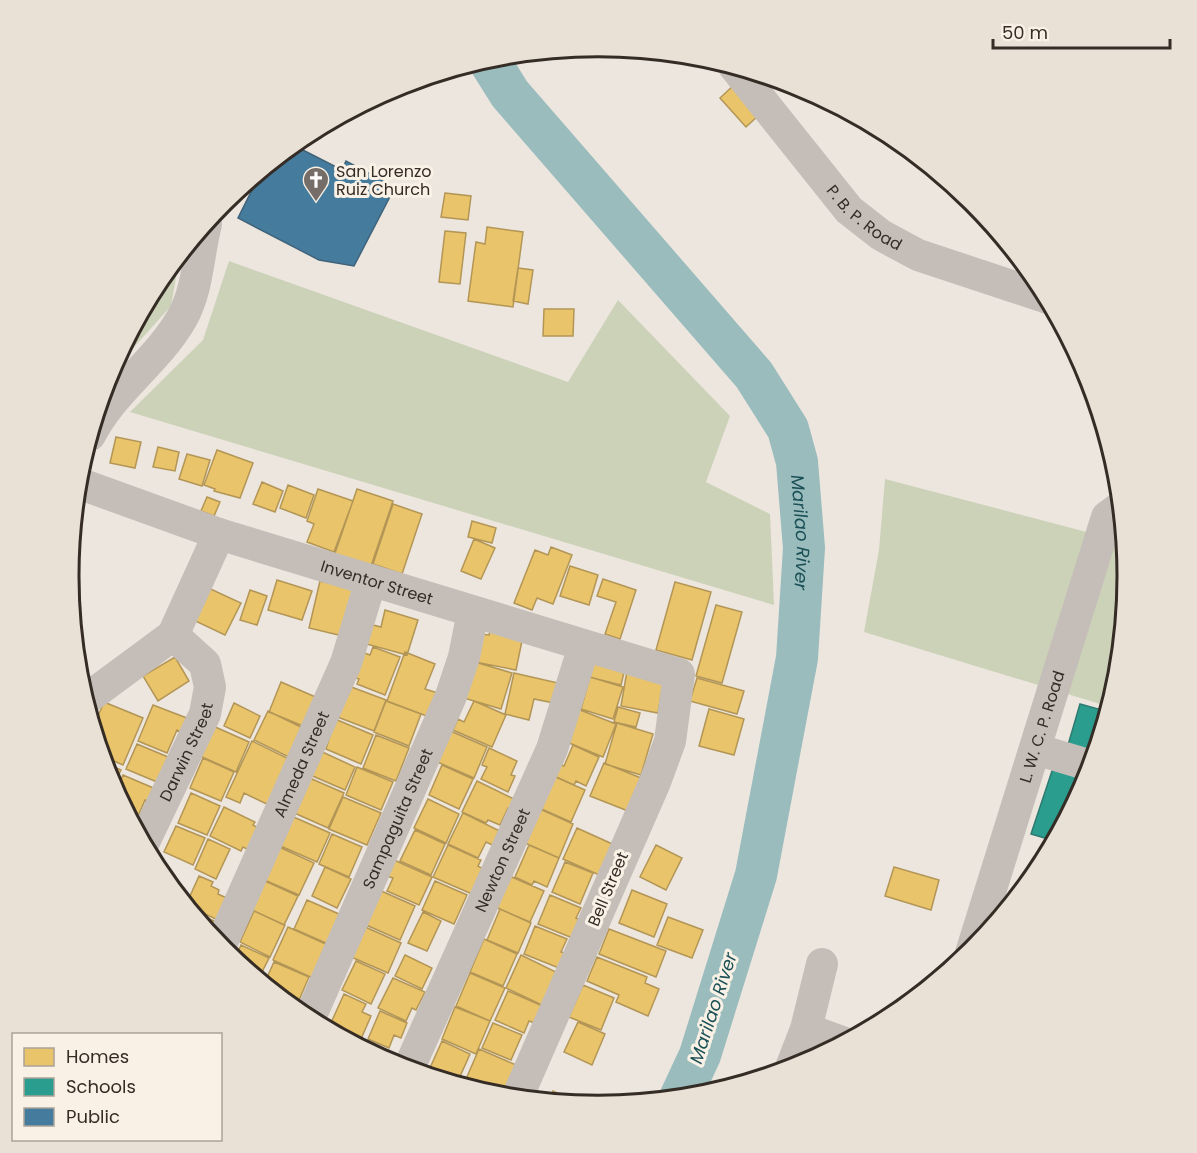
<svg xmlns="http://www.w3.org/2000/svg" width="1197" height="1153" viewBox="0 0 1197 1153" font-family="Poppins,sans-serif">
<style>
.green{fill:#ccd2b8}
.homes{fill:#e9c46a;stroke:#b39656;stroke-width:1.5}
.schools{fill:#2a9d8f;stroke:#2d7b70;stroke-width:1.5}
.public{fill:#457b9d;stroke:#406379;stroke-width:1.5}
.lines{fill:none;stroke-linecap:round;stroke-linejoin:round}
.river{stroke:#9abcbd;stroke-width:42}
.minor{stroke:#c5beb8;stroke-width:32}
.labels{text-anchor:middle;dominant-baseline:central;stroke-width:6;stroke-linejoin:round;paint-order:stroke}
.poi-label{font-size:16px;fill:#352c26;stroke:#f9f1e5;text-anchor:start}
.street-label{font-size:16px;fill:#352c26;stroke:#f9f1e5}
.water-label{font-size:18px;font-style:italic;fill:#1b5057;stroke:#f9f1e5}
.rim{fill:none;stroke:#352c26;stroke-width:3}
</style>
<rect width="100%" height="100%" fill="#ece6df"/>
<path class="green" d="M180,255L171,306L108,376L158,282Z
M229,261L568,382L618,300L730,416L706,482L770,514L774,605L130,412L203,340Z
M885,479L1125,542C1130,595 1126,655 1110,707L864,632L879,550Z"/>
<path class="homes" d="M735,84L761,113L746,127L720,98Z
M445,193L471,196L468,220L441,217Z
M487,227L523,232L513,307L468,301L476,242L485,244Z
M445,231L466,233L460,284L439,282Z
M518,268L533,270L528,304L513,301Z
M544,309H574L573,336H543Z
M116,437L141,442L135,468L110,463Z
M158,447L179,452L175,471L153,467Z
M217,450L253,463L240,498L214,491L215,489L204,485Z
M187,454L210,460L202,486L179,479Z
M262,482L283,491L275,512L253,504Z
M288,485L314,495L306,518L280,508Z
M318,489L353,501L334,552L307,542L314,524L307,521Z
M357,489L393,501L369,572L334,556Z
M207,497L220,502L214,516L201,511Z
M393,504L422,514L402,574L373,564Z
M472,521L496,528L492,543L468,537Z
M474,539L495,548L481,579L461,571Z
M551,547L572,555L553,604L537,598L532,610L514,603L535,550L548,555Z
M570,566L598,575L589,605L560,596Z
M603,579L636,590L620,639L605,634L616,602L597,596Z
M277,580L312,591L302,620L268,610Z
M320,581L355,589L343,636L309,628Z
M675,582L711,592L692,660L656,650Z
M204,586L241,603L225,635L189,618Z
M250,590L267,596L257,625L240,620Z
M716,605L742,612L722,683L696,676Z
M385,610L418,620L407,655L363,643L369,624L381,627Z
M492,624L524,631L516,670L475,662L480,634L489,635Z
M373,647L400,657L385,695L357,684L359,679L352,677L362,652L370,655Z
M405,652L435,664L425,689L441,694L432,718L387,701Z
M595,655L626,664L621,685L589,677Z
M175,657L189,681L158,701L143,676Z
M475,662L512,673L501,709L464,698Z
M627,671L664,678L658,713L621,706Z
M514,673L558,683L554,703L534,699L529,720L505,714Z
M590,677L623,687L613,719L581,709Z
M697,678L744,691L737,714L690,701Z
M281,682L320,699L308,728L269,712Z
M346,685L386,700L374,731L335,716Z
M386,701L421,714L409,746L374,732Z
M474,701L506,715L492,747L453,730L458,719L464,722Z
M104,702L143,718L123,765L102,756L93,728Z
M234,703L260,716L250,738L224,726Z
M153,705L192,720L186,734L177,730L167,753L138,741Z
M618,707L640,713L636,727L614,722Z
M575,708L616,724L603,757L562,740Z
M709,709L744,719L734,755L699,746Z
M268,711L307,730L293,759L254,740Z
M335,719L373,735L361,764L326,749Z
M617,723L653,734L641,775L605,764Z
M213,726L249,742L236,772L200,756Z
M448,730L487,747L474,778L435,761Z
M376,735L409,748L396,781L363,768Z
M252,741L295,762L273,807L244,793L240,803L226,797Z
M137,744L168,757L157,782L126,769Z
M573,745L599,757L586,786L576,781L574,785L552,775L557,763L564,766Z
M489,748L517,761L511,775L515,776L508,792L481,779L487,767L482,765Z
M318,750L355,767L345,790L308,774Z
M203,758L234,772L221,801L190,788Z
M104,763L121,770L113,787L109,779Z
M604,763L641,778L628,811L590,796Z
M442,765L473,779L459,809L429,795Z
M357,767L393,782L381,810L346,795Z
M123,775L158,790L152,803L145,800L139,814L124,808L116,792Z
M551,775L585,790L571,822L537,807Z
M305,776L344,793L328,828L290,811Z
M477,781L516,800L512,810L508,808L500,825L488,820L486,823L462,812Z
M191,793L220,806L207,835L178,823Z
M343,797L381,813L367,845L329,829Z
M428,799L459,814L446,843L414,828Z
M224,807L255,822L253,825L260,829L249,850L243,847L241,851L210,836Z
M540,809L573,824L559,858L525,843Z
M463,813L506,834L499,848L486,842L478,858L448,844Z
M289,815L330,833L317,862L276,844Z
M176,826L205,838L193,865L164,852Z
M577,828L619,847L606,878L563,859Z
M415,830L445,844L431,875L400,861Z
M332,834L362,847L349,877L319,864Z
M208,839L230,849L216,879L195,869Z
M448,845L481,860L478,866L483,869L472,894L433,877Z
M529,845L559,858L547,887L534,881L532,885L515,877Z
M656,845L682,858L666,890L640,877Z
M277,846L314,863L299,895L262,879Z
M394,860L432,877L419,905L387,891L393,878L387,876Z
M565,862L593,873L580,904L552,892Z
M325,867L351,879L337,908L312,896Z
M894,867L939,880L931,910L885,896Z
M507,875L544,891L530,922L493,906Z
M199,876L213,882L211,886L219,890L218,894L231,900L222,922L186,905Z
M265,881L298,896L284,925L252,910Z
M435,881L467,895L454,924L422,910Z
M379,890L415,906L400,940L364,924Z
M632,890L667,904L654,937L619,923Z
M550,895L581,908L576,918L583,921L575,939L538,924Z
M307,900L348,918L335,947L294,929Z
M500,909L531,923L518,953L487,940Z
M190,910L214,921L209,933Z
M254,911L285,925L270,957L240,942Z
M423,912L441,921L427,951L408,943Z
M668,917L703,930L692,958L657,945Z
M363,926L401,943L388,973L349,956Z
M535,926L567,939L561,952L565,953L559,968L524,954Z
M288,927L330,946L315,979L273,960Z
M609,929L666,951L656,977L599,954Z
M484,939L517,954L503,986L470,972Z
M241,945L269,958L258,980L234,960Z
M405,955L432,968L422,989L395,976Z
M521,955L562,975L546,1007L506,988Z
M597,957L647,977L645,983L659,989L648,1016L616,1002L619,995L587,981Z
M356,961L385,974L371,1004L342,990Z
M274,962L309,977L296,1007L264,984Z
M470,973L505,988L490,1021L456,1006Z
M393,978L425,992L416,1010L412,1008L406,1021L378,1008Z
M583,985L614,998L601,1030L569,1017Z
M508,991L547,1008L540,1025L529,1021L524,1033L495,1020Z
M344,994L366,1004L362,1012L371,1016L361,1039L330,1025Z
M455,1007L490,1021L476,1054L442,1039Z
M380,1011L407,1023L401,1038L394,1035L389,1048L368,1039Z
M578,1022L605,1034L592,1065L564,1052Z
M493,1023L522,1035L511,1060L482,1048Z
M328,1026L360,1041L358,1046L327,1029Z
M360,1041L393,1054L389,1063L358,1046Z
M442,1041L470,1054L458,1081L430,1068Z
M479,1049L516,1065L502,1095L466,1079Z
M421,1068L460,1085V1086L419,1073Z
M553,1091L583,1105L548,1102Z"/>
<path class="schools" d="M1080,704L1109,712L1096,753L1068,745Z
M1055,762L1088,780L1055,841L1031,834Z"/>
<path class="public" d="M293,145L342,170L346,161L395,187L354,266L319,260L238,218L262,170Z"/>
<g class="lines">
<path class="river" id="s1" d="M488,59L510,94L754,375L788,429L797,462L804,548L797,658L756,875L700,1055L680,1098"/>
<g class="minor">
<path id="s2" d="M734,66L849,210L881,235L918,255L1048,298"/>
<path d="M90,435C113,390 157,362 182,318C198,290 198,255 206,224"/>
<path id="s3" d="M78,483L219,534L679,674L670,741L655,782L517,1098"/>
<path d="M85,700L173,635L219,534"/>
<path d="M1035,749L1092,766"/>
<path id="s4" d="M143,844L205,714L210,687L205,664L173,635"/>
<path id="s5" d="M220,947L346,663L371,580"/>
<path id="s6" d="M971,953L1107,517L1122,506"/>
<path d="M822,964L806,1029L845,1043"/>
<path id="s7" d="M309,1020L451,696L464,657L473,612"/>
<path id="s8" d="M408,1070L552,749L584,646"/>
<path d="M790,1070L806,1029"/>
</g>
</g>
<defs>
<symbol id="church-pin" viewBox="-11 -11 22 30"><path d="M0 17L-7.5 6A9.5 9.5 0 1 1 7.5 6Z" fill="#756d67" stroke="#f9f1e5"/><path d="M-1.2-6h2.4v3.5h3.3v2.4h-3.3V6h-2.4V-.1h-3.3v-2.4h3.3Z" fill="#fff"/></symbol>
</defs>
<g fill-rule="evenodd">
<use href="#church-pin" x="301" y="165" width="30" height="40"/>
</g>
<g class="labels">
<g class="poi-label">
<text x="336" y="171">San Lorenzo<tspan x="336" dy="18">Ruiz Church</tspan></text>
</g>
<g class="street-label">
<text stroke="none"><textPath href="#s2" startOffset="201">P. B. P. Road</textPath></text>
<text stroke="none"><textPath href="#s3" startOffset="315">Inventor Street</textPath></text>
<text stroke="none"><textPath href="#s6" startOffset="237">L. W. C. P. Road</textPath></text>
<text stroke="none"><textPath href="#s4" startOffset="102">Darwin Street</textPath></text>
<text stroke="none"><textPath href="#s5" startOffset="200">Almeda Street</textPath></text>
<text stroke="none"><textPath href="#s7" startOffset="220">Sampaguita Street</textPath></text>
<text stroke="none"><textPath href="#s8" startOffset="230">Newton Street</textPath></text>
<text transform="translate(608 889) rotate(-67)">Bell Street</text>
</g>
<g class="water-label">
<text stroke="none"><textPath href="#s1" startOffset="582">Marilao River</textPath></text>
<text transform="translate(713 1008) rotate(-72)">Marilao River</text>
</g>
</g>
<path d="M0 0H1197V1153H0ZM79 576a519 519 0 1 1 1038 0a519 519 0 1 1-1038 0Z" fill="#e9e1d6" fill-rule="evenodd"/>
<path class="rim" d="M79 576a519 519 0 1 1 1038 0a519 519 0 1 1-1038 0Z"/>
<rect x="12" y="1033" width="210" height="108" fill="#f9f1e5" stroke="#aba299" stroke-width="1.5"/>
<rect x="24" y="1048" width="30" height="18" fill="#e9c46a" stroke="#aba299" stroke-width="1.5"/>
<text x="66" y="1063" font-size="18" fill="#352c26">Homes</text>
<rect x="24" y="1078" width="30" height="18" fill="#2a9d8f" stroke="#aba299" stroke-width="1.5"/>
<text x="66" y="1093" font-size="18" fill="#352c26">Schools</text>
<rect x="24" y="1108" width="30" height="18" fill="#457b9d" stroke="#aba299" stroke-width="1.5"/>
<text x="66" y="1123" font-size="18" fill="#352c26">Public</text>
<path d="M993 39v9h177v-9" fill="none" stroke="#352c26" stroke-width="3"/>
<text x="1002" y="39" font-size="18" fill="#352c26" stroke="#f9f1e5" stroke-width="4.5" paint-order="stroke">50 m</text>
</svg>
